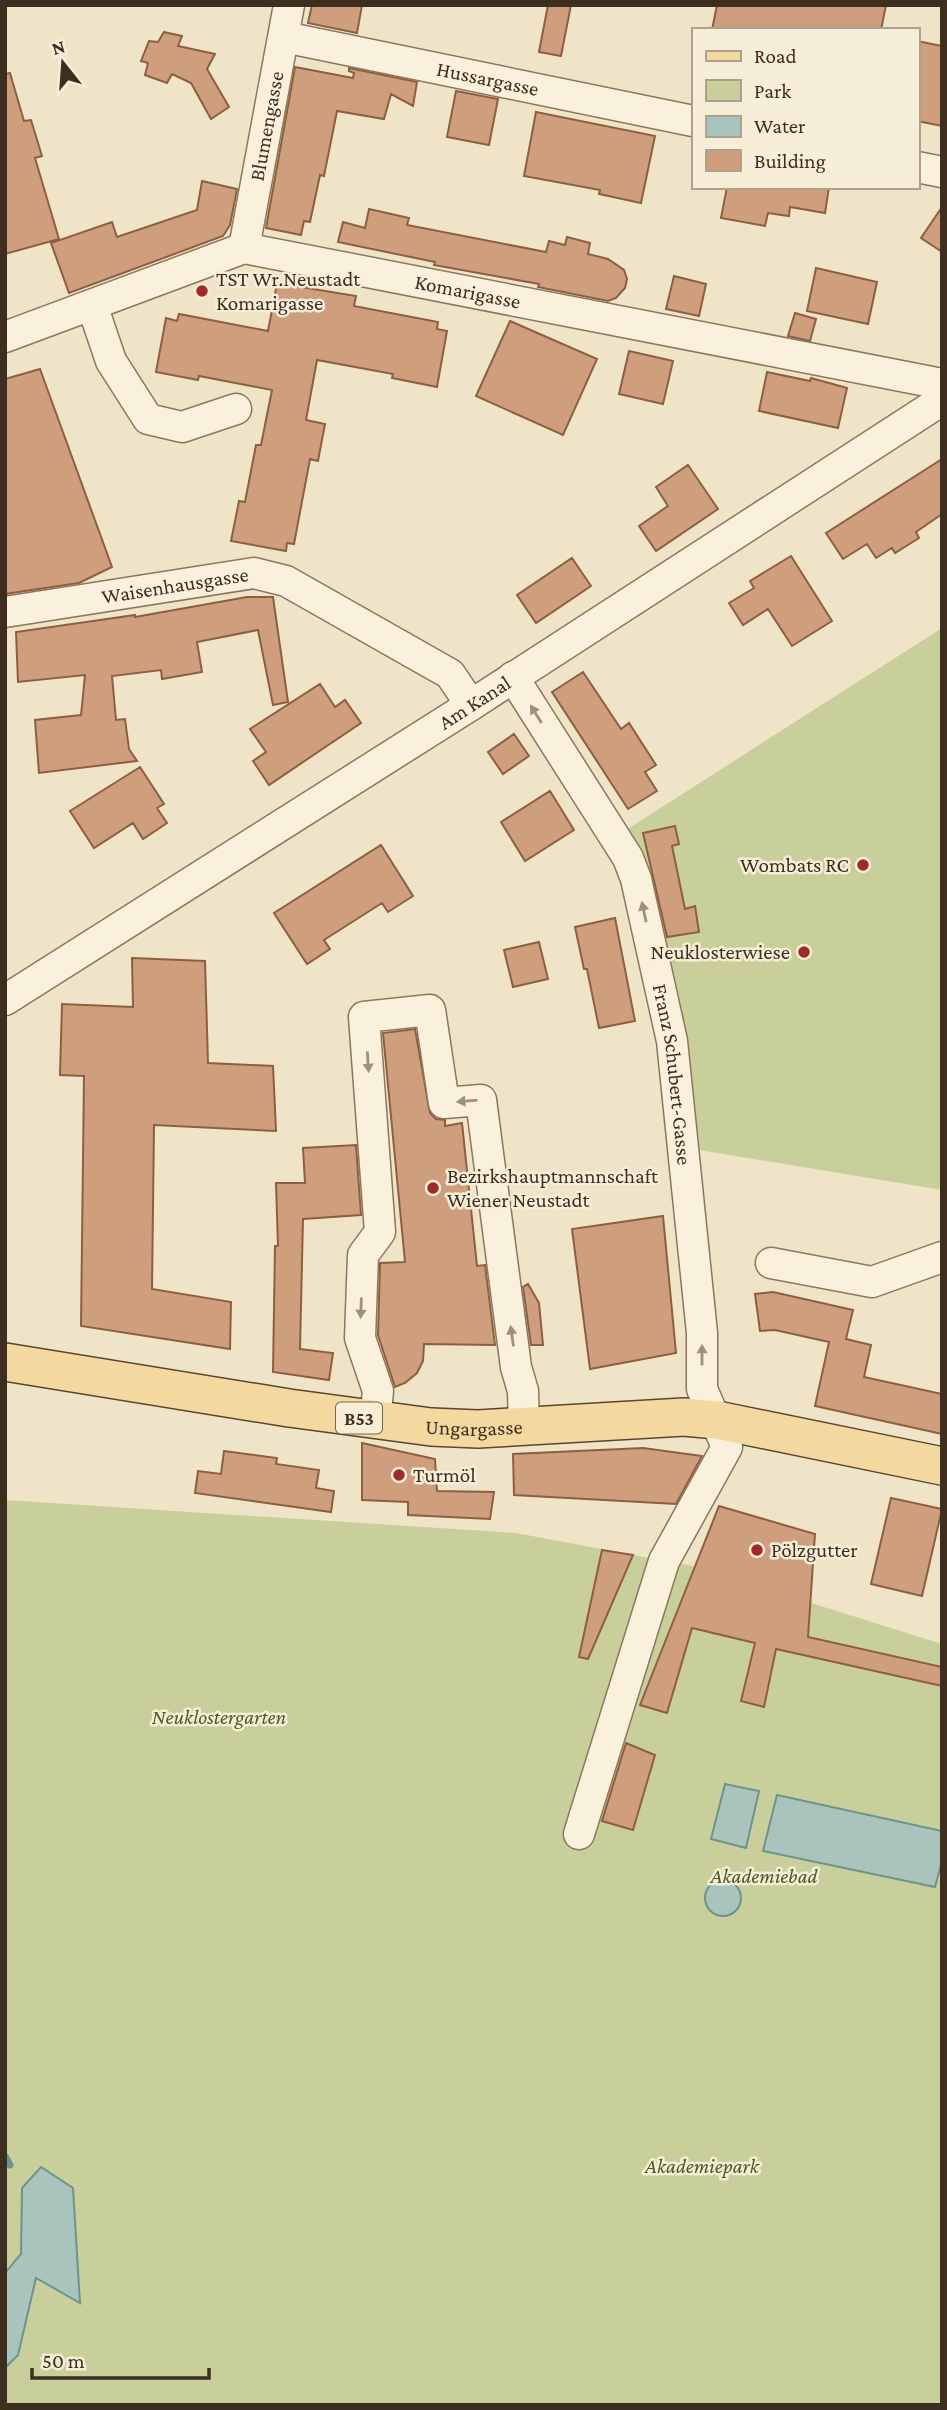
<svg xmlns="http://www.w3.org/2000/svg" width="947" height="2410" viewBox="0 0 947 2410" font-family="'Crimson Pro',serif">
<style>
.green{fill:#c9cf9b}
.water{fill:#a9c4bc;stroke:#6f938a;stroke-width:2}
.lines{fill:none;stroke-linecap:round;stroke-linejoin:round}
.stream{stroke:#6f938a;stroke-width:7}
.building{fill:#cf9f7d;stroke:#8d5f41;stroke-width:2}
.minor-casing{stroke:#8d765c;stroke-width:33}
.major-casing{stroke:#5b4430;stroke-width:40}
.minor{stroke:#faf1dc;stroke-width:30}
.major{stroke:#f3d9a0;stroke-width:37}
.oneway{fill:#9c907e}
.poi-dot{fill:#9e2a2b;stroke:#f7eed8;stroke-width:2.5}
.labels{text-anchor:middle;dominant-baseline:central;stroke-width:5;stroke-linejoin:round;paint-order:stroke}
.shield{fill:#f7eed8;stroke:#756857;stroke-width:2}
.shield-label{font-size:19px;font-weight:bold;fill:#3d2e20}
.street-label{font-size:21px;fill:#3d2e20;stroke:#f7eed8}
.poi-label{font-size:21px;fill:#3d2e20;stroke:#f7eed8;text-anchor:start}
.park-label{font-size:21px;font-style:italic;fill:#4d5a26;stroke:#f7eed8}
</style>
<rect width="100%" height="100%" fill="#f0e4c8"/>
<path class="green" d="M942,628V1190L699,1150L688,1042L645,862L626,830Z
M5,1500L516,1533L693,1566L942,1644V2405H5Z"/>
<path class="water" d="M725,1784L759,1791L746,1848L711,1839Z
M777,1795L942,1831V1861L935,1887L763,1851Z
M705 1898a18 18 0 1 1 36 0a18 18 0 1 1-36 0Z
M41,2167L73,2188L80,2303L36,2278L18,2355L5,2368V2273L21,2254L22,2188Z"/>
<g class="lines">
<path class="stream" d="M5,2156L10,2165"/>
</g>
<path class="building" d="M312,5H362L357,33L308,23Z
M548,5H571L561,56L539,52Z
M717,5H886L881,30H712Z
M164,32L182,36L178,46L215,54L207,69L229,107L211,119L191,83L172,74L167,83L145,75L148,63L141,61L149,41L158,42Z
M917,41L942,46V126L917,121Z
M295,67L353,78L354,73L349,71V68L417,82L413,106L391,94L384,119L337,111L324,176L320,175L310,222L304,221L301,235L266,228Z
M10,73L24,121L31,120L42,156L35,158L59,239L5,254V74Z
M456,91L498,99L489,145L447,137Z
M536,112L655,136L641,203L599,194L600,190L524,176Z
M202,181L237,189L230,225L223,236L69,293L51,243L112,222L117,237L197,210Z
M727,187H829L825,213L790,207L789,216L768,213L765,226L721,218Z
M942,207V252L921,238Z
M369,209L409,218L407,225L546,252L549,241L565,245L567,237L590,243L588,254L608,259L624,270L627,279L625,288L616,298L608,301L538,287L539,284L434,265L435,262L338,242L343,222L365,228Z
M816,268L877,282L868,324L807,311Z
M674,276L706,284L699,316L666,309Z
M277,283L356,296L354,306L438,322L437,329L447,331L437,387L392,378L393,374L317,360L306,420L325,424L318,461L310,459L294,544L287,543L286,551L231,541L239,501L245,502L256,445H261L272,390L199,376L198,380L156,372L166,318L177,321L179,314L268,331Z
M795,313L816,319L810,341L788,336Z
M510,321L597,359L563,435L476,396Z
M629,351L673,361L663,404L619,394Z
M40,369L112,567L79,583L5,594V379Z
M767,372L810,381L811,378L847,388L838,428L759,411Z
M942,459V514L916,532L919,538L895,553L892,548L876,558L867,544L843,559L826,533Z
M688,465L718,509L656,551L639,526L668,506L656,487Z
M791,556L832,621L792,646L768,609L743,625L729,603L754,588L750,581Z
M572,558L591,586L536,623L517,595Z
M247,597H273L288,702L273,705L258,630L197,642L202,672L162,679L161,670L112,676L116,720L125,719L129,749L137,761L39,773L35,720L81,715L85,675L18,682L16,632L135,615V617Z
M583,672L621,729L629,723L656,765L645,772L657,791L628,809L552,692Z
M320,684L335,707L345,700L361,723L269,785L253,761L266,752L250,729Z
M514,734L529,756L503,774L488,752Z
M140,767L164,804L157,808L167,823L143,839L133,823L94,848L70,811Z
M550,791L574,830L525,861L501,822Z
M675,826L679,844L672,846L685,909L695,906L699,932L667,937L643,833Z
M381,845L413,896L388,912L382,903L324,940L330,949L307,964L274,913Z
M615,918L635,1021L599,1028L587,969H584L575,927Z
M539,942L548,979L513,987L504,950Z
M132,958L205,961L208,1063L273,1066L276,1131L154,1125L152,1289L231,1302L230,1349L81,1326L84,1076L60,1075L62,1004L133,1007Z
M415,1029L430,1113L436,1119L445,1120V1126L462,1123L477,1266L485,1265L495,1345L424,1344L423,1361L417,1373L405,1383L395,1387L378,1335L380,1263L405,1262L383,1033Z
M356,1145L361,1215L303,1219L300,1349L333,1353L329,1380L273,1372L275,1246H278L276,1183H305L303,1148Z
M663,1216L676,1353L590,1369L572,1229Z
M528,1284L539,1303L543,1345H531L523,1287Z
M773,1292L853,1310L846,1339L871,1345L864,1377L942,1394V1434L815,1406L829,1342L775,1330L760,1331L755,1294Z
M362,1443L435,1459L437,1491L494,1492L490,1519L408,1515V1502L362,1500Z
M643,1448L702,1456L676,1504L514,1495L513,1454Z
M224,1451L277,1458L276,1464L319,1470L316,1488L334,1491L331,1512L195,1493L198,1471L221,1474Z
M891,1498L942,1509L922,1596L871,1584Z
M719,1506L815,1534L808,1637L942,1667V1686L776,1649L764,1707L741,1701L755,1643L692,1628L667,1713L640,1705Z
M602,1550L633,1555L588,1659L579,1657Z
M626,1743L655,1755L633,1830L602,1821Z"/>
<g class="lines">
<defs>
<g id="minor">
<path id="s1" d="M284,37L693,121"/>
<path d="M917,167L942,172"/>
<path id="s2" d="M244,248L289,5"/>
<path d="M92,305L111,361L148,419L182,427L236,409"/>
<path id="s3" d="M5,337L244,248L942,384"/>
<path id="s4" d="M5,612L254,573L286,581L450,674L471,705"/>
<path id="s5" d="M513,677L628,858L636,879L672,1041L702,1333V1389L727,1447L664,1561L579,1834"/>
<path id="s6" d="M5,1000L471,705L942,400"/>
<path d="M771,1263L872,1282L942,1257"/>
<path d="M375,1420L378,1391L360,1338L363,1255L380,1232L364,1017L430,1010L444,1103L481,1100L516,1367L523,1391L524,1427"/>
</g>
<g id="major">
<path id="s7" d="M5,1362L289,1408L431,1427L478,1429L684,1417L717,1420L942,1466"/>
</g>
</defs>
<use href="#minor" class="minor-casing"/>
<use href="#major" class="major-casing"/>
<use href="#minor" class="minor"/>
<use href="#major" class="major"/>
</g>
<defs><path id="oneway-solid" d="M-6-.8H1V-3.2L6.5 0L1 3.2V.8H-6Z" transform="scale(1.75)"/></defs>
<g class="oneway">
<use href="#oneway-solid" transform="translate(536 714) rotate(-122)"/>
<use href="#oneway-solid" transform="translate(644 912) rotate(-102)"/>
<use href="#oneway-solid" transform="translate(368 1062) rotate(86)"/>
<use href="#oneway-solid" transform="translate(467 1101) rotate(175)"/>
<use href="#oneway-solid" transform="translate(361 1308) rotate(92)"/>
<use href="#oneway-solid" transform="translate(512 1336) rotate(-98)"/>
<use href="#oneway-solid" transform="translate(702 1355) rotate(-90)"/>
</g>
<g class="poi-dot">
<circle cx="202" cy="291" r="7"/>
<circle cx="863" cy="865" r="7"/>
<circle cx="804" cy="952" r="7"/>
<circle cx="433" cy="1188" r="7"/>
<circle cx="399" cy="1475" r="7"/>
<circle cx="757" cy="1550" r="7"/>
</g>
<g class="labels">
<rect class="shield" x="336" y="1402.5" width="46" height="31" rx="5"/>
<g class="shield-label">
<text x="359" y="1418">B53</text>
</g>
<g class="street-label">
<text stroke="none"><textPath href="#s1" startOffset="208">Hussargasse</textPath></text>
<text stroke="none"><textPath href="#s2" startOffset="124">Blumengasse</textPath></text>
<text stroke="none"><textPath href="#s3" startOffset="483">Komarigasse</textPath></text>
<text stroke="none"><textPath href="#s4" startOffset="172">Waisenhausgasse</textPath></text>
<text stroke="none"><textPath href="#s6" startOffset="556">Am Kanal</textPath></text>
<text stroke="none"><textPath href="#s5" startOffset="436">Franz Schubert-Gasse</textPath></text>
<text stroke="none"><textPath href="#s7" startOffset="474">Ungargasse</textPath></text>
</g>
<g class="poi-label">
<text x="216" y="279">TST Wr.Neustadt<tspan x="216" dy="24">Komarigasse</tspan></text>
<text x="849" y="865" text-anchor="end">Wombats RC</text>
<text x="790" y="952" text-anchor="end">Neuklosterwiese</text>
<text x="447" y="1176">Bezirkshauptmannschaft<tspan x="447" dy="24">Wiener Neustadt</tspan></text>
<text x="413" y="1475">Turmöl</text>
<text x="771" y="1550">Pölzgutter</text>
</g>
<g class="park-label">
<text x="219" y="1717">Neuklostergarten</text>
<text x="764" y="1876">Akademiebad</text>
<text x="702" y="2166">Akademiepark</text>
</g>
</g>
<rect width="947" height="2410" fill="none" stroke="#3d2e20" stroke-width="14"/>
<rect x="692" y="28" width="228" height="161" fill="#f7eed8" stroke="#ada18e" stroke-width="2"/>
<rect x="706" y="51" width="35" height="10" fill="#f3d9a0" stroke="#ada18e" stroke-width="2"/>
<text x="754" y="63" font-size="21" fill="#3d2e20">Road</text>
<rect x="706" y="80" width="35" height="21" fill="#c9cf9b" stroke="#ada18e" stroke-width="2"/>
<text x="754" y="98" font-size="21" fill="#3d2e20">Park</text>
<rect x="706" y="116" width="35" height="21" fill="#a9c4bc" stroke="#ada18e" stroke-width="2"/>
<text x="754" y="133" font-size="21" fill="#3d2e20">Water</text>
<rect x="706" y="150" width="35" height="21" fill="#cf9f7d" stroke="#ada18e" stroke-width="2"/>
<text x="754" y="168" font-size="21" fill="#3d2e20">Building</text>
<g transform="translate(63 63) rotate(343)" stroke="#f7eed8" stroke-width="5" paint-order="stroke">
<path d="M0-5L12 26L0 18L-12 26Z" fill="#3d2e20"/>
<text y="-10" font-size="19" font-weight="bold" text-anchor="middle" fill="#3d2e20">N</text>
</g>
<path d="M32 2368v10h177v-10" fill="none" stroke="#3d2e20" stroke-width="3.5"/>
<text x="42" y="2368" font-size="21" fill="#3d2e20" stroke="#f7eed8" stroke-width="5" paint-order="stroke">50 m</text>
</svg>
